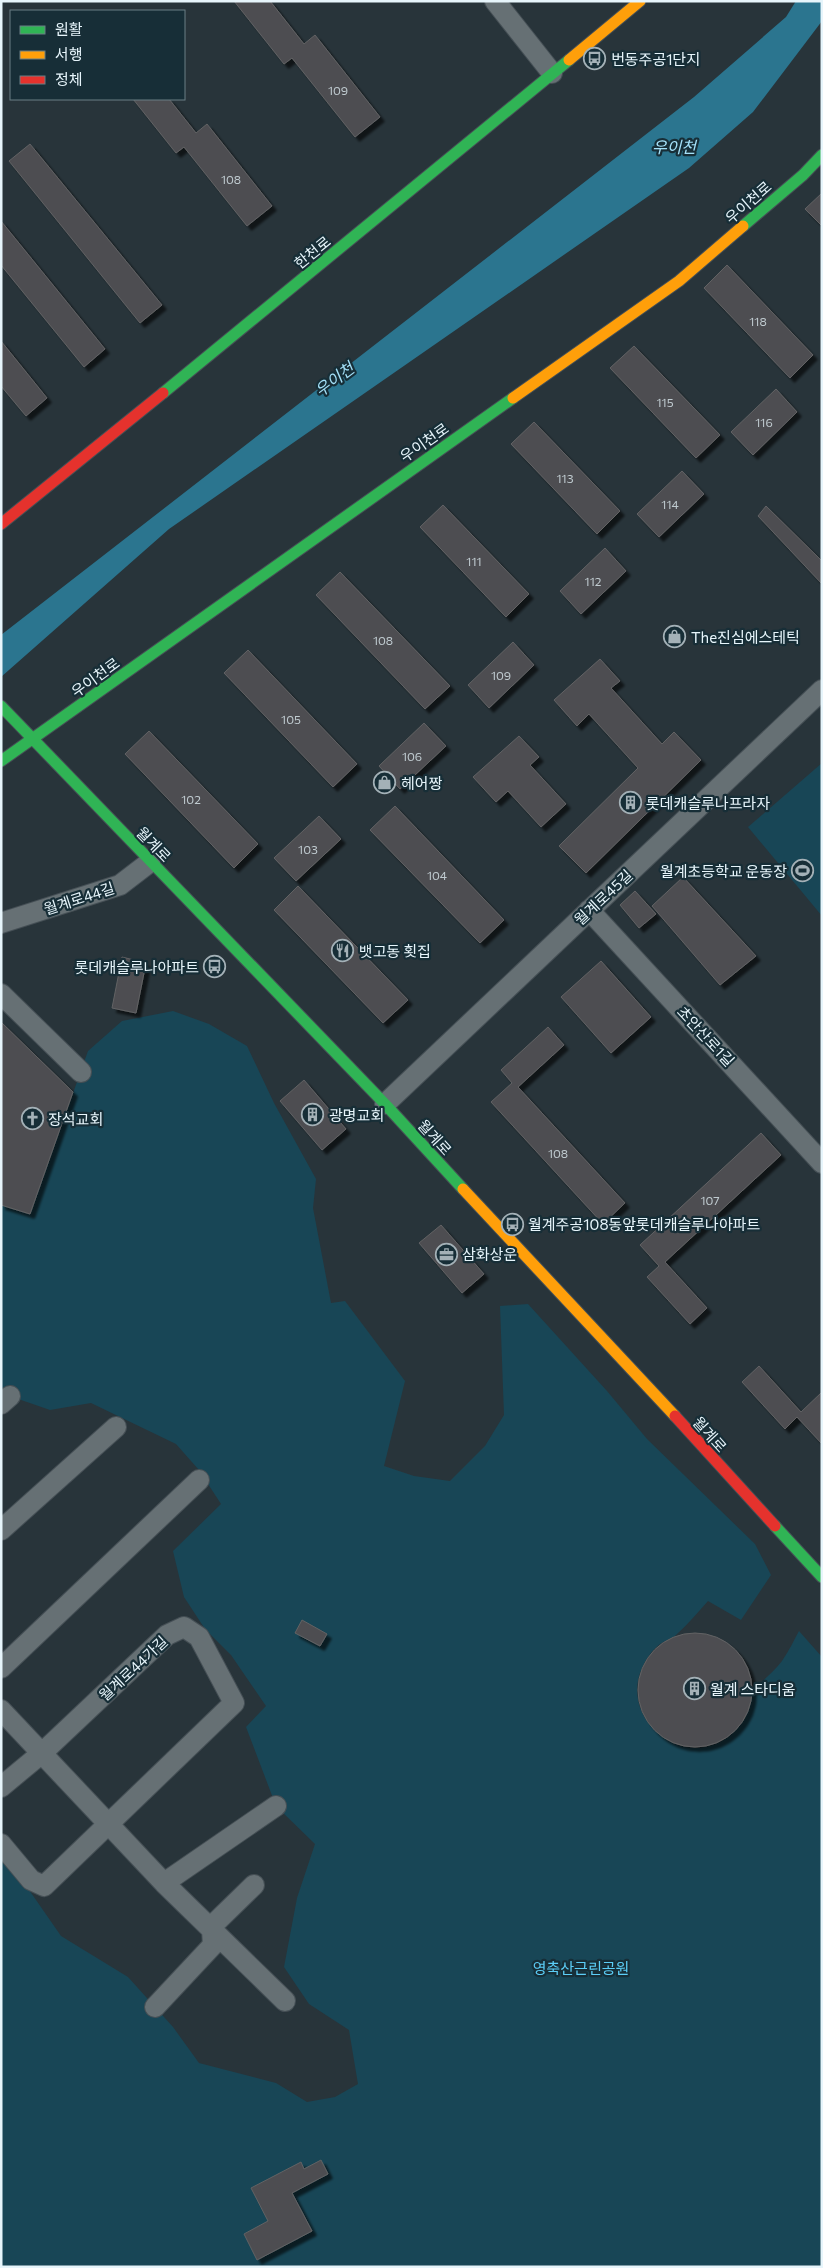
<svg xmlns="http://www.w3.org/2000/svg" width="823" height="2268" viewBox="0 0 823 2268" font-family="Commissioner,'Noto Sans KR',sans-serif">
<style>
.green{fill:#184656}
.water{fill:#2b758f}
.building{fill:#4d4e51;stroke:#626264;filter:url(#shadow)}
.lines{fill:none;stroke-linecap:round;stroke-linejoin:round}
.street-casing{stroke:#454f55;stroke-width:22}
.fast-casing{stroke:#454f55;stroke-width:13}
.slow-casing{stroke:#454f55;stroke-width:13}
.jam-casing{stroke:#454f55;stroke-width:13}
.street{stroke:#667074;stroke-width:20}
.fast{stroke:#30b455;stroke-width:11}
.slow{stroke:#ff9f0a;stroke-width:11}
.jam{stroke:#e5322d;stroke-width:11}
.labels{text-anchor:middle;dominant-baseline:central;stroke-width:4.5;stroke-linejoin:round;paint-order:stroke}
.number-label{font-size:12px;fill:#c0cbd0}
.poi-label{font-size:15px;fill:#e7f5fb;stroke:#172e37;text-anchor:start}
.street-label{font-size:15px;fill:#e7f5fb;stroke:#172e37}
.park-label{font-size:15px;fill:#5ccef7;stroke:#172e37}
.water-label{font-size:16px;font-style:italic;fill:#a4e1f9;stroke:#172e37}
</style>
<defs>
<filter id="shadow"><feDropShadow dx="4.5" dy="4.5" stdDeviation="1" flood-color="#0009"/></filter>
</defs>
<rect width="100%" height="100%" fill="#28343a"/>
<path class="green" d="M822,763V916L748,827Z
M173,1011L209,1024L247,1046L274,1103L316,1179L313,1208L331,1303L345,1301L405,1381L384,1466L414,1476L450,1481L485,1446L504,1415L500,1306L528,1304L607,1391L647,1439L755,1544L771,1575L741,1620L708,1601C698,1612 688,1624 677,1634C672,1639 666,1640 660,1644C652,1650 646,1659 642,1668C620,1716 677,1767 722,1741C735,1734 746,1720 750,1706C751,1701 750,1695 754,1691C762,1680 774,1672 782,1661C789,1651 794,1640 799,1631L822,1657V2267H1V1856L27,1887L61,1936L128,1977L173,2027L199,2063L276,2083L307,2102L335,2097L358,2084L349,2030L309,2004L284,1967L297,1898L315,1844L276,1806L246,1727L266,1706L231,1655L205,1629L184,1597L173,1551L221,1504L199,1470L176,1444L91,1403L50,1410L1,1393V1205L30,1214L88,1051L122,1021Z"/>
<path class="water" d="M796,1H822V21L753,112L689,168L169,529L1,677V635L694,97L786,17Z"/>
<path class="building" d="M234,1H270L304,44L315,35L380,117L355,137L292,58L284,64Z
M133,99H169L196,133L207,124L272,206L247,226L184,147L176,153Z
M30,144L162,305L140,323L9,161Z
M822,193V226L805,209Z
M1,221L105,349L84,367L1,265Z
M727,265L813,355L790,378L704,288Z
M1,341L47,398L26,416L1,386Z
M634,346L720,435L696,458L610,368Z
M776,389L797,412L753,455L731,432Z
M534,422L620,511L597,534L511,444Z
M682,471L704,494L659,537L637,514Z
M443,505L529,594L506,617L420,527Z
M766,506L822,561V584L758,516Z
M605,548L626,571L581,614L560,591Z
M340,572L450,686L425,709L316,595Z
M513,642L534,665L489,708L468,685Z
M248,650L357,764L333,787L224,673Z
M600,659L620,681L611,688L662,744L674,732L701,760L586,873L559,846L638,768L589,714L577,726L554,700Z
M424,723L446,746L400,789L379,766Z
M149,731L258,844L234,868L125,754Z
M519,736L539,757L530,765L566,804L541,827L508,791L496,802L473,777Z
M395,806L504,920L480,943L370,830Z
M319,816L341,839L296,881L274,858Z
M683,877L756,956L720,985L652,906Z
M298,886L408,1000L383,1023L274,910Z
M635,891L656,914L639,928L620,905Z
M122,957L146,963L136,1013L112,1008Z
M601,961L651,1017L611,1053L561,997Z
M1,1022L73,1092L30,1214L1,1205Z
M548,1027L564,1045L518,1087L625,1203L603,1224L491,1102L512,1083L501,1070Z
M304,1080L346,1129L322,1150L280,1101Z
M761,1133L781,1155L665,1262L707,1308L690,1324L647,1277L659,1266L640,1245Z
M441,1225L484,1274L462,1293L419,1243Z
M759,1366L801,1412L822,1392V1444L797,1417L785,1429L742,1382Z
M302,1620L327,1634L320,1646L295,1633Z
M638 1690a57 57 0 1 1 114 0a57 57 0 1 1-114 0Z
M321,2160L328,2174L292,2193L312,2231L257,2260L244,2234L268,2221L251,2188L301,2162L304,2169Z"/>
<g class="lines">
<defs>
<path id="street" d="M495,1L552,73
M589,910L822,1163
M1,923L120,885L150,862
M1,994L81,1072
M385,1104L822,690
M1,1404L10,1396
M1,1530L116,1427
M1,1668L199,1480
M1,1710L164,1883L285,2001
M1,1787L42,1753L167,1635L184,1627L199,1637L234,1703L44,1886L31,1880L1,1844
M164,1883L276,1806
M155,2007L213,1945L212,1930L216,1922L254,1885"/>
<path id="fast" d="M743,226L803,175L822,155
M163,393L569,60
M1,706L385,1104L463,1189
M1,761L513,398
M775,1526L822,1577"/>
<path id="slow" d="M569,60L640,1
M513,398L679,281L743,226
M463,1189L675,1416"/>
<path id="jam" d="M1,524L163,393
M675,1416L775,1526"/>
</defs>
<use href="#street" class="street-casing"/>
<use href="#fast" class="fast-casing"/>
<use href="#slow" class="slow-casing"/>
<use href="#jam" class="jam-casing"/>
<use href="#street" class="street"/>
<use href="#fast" class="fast"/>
<use href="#slow" class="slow"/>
<use href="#jam" class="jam"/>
</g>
<defs>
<symbol id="bus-ring" viewBox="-11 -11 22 22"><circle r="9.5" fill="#172e37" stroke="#a4b1b7" stroke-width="1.5"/><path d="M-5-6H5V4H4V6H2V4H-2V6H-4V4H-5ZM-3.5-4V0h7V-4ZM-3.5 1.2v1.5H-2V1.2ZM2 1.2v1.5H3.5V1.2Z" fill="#a4b1b7"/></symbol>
<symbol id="shop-ring" viewBox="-11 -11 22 22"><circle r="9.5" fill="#172e37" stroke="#a4b1b7" stroke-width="1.5"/><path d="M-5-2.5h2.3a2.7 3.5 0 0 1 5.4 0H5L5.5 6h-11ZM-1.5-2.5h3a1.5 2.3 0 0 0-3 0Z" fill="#a4b1b7"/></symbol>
<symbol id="building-ring" viewBox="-11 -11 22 22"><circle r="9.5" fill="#172e37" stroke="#a4b1b7" stroke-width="1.5"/><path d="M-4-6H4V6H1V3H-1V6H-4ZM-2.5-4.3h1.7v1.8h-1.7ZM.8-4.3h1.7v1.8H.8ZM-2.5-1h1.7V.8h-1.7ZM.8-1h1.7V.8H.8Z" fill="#a4b1b7"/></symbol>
<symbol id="stadium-ring" viewBox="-11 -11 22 22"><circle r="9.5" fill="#172e37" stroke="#a4b1b7" stroke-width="1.5"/><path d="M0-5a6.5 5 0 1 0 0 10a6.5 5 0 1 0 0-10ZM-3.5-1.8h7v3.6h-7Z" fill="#a4b1b7"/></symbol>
<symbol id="restaurant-ring" viewBox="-11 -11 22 22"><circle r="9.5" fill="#172e37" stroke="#a4b1b7" stroke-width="1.5"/><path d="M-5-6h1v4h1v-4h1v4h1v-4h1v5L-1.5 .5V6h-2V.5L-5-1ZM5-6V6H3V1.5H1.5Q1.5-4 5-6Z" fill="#a4b1b7"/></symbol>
<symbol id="church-ring" viewBox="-11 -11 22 22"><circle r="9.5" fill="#172e37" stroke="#a4b1b7" stroke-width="1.5"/><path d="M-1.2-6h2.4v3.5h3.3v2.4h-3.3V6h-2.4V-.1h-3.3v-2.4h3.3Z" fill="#a4b1b7"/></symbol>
<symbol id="office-ring" viewBox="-11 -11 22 22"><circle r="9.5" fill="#172e37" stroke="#a4b1b7" stroke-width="1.5"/><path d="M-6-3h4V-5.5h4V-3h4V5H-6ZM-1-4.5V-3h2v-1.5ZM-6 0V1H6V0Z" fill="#a4b1b7"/></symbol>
</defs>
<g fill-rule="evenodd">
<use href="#bus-ring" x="582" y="46" width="25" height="25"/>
<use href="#shop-ring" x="662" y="624" width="25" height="25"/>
<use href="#shop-ring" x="372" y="770" width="25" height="25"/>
<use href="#building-ring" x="618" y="790" width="25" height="25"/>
<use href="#stadium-ring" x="790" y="858" width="25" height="25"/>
<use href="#restaurant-ring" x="330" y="938" width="25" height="25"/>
<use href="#bus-ring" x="202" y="954" width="25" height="25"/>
<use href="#building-ring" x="300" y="1102" width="25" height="25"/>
<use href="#church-ring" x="20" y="1106" width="25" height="25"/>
<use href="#bus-ring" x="500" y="1212" width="25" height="25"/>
<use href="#office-ring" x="434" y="1242" width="25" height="25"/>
<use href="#building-ring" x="682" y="1676" width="25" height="25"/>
</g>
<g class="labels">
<g class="number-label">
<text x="338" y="90">109</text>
<text x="231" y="179">108</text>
<text x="758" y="321">118</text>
<text x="665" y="402">115</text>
<text x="764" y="422">116</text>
<text x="565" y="478">113</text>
<text x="670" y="504">114</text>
<text x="474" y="561">111</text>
<text x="593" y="581">112</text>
<text x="383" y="640">108</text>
<text x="501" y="675">109</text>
<text x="291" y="719">105</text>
<text x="412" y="756">106</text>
<text x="191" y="799">102</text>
<text x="308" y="849">103</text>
<text x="437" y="875">104</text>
<text x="558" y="1153">108</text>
<text x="710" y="1200">107</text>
</g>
<g class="poi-label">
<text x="611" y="59">번동주공1단지</text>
<text x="691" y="637">The진심에스테틱</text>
<text x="401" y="783">헤어짱</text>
<text x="646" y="803">롯데캐슬루나프라자</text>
<text x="787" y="871" text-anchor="end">월계초등학교 운동장</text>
<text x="359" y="951">뱃고동 횟집</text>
<text x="199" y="967" text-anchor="end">롯데캐슬루나아파트</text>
<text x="329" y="1115">광명교회</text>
<text x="48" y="1119">장석교회</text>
<text x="528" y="1224">월계주공108동앞롯데캐슬루나아파트</text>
<text x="462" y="1254">삼화상운</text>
<text x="710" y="1689">월계 스타디움</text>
</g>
<g class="street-label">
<text transform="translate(748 202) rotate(-41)">우이천로</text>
<text transform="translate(312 252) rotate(-39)">한천로</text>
<text transform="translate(424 442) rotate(-35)">우이천로</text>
<text transform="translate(95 677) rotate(-36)">우이천로</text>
<text transform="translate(154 844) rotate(46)">월계로</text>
<text transform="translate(603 897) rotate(-43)">월계로45길</text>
<text transform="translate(79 898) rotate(-18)">월계로44길</text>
<text transform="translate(706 1036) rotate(47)">초안산로1길</text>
<text transform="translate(435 1137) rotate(48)">월계로</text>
<text transform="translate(710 1434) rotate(48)">월계로</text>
<text transform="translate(133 1668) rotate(-43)">월계로44가길</text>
</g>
<g class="park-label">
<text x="581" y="1968">영축산근린공원</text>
</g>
<g class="water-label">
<text x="674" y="146">우이천</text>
<text transform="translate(334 379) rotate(-37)">우이천</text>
</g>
</g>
<rect width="823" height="2268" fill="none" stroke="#e7f5fb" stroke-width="5"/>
<rect x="10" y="10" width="175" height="90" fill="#172e37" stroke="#6a7e85"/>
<rect x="20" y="26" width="25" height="8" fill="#30b455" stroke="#6a7e85"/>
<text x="55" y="35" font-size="15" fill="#e7f5fb">원활</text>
<rect x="20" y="51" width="25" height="8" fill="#ff9f0a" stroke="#6a7e85"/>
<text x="55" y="60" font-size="15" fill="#e7f5fb">서행</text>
<rect x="20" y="76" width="25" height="8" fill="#e5322d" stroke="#6a7e85"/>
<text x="55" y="85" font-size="15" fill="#e7f5fb">정체</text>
</svg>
